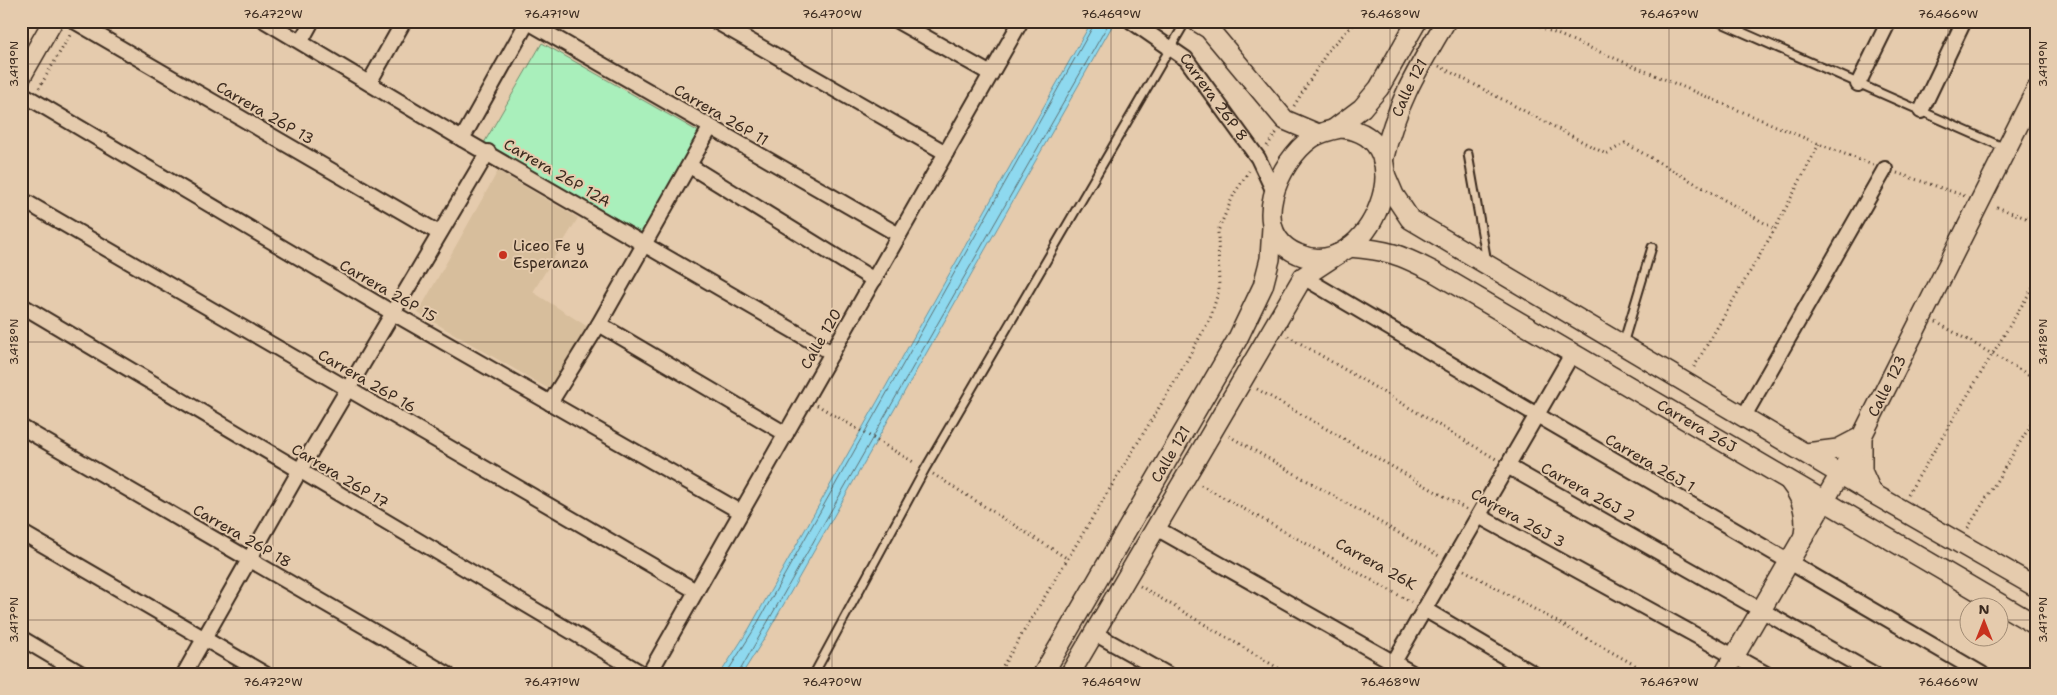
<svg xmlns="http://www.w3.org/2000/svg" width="2057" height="695" viewBox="0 0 2057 695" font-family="'Shantell Sans',sans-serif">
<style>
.built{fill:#d7be9c}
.green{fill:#a9efbb;stroke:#728c6c}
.water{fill:#8ed9ef;stroke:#6d939b}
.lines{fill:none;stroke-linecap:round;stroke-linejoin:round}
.shore{stroke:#5c7072;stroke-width:1}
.lane-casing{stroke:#3b2a1e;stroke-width:11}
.street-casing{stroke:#3b2a1e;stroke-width:18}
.secondary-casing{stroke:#3b2a1e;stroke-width:22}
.path{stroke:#3b2a1e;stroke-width:3;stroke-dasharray:1 4;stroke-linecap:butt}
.lane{stroke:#e5cbad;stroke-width:7}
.street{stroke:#e5cbad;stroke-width:14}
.secondary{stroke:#e5cbad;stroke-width:19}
.ticks{fill:none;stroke:#3b2a1e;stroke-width:1;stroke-opacity:0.45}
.poi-dot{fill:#c8321e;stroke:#e5cbad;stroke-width:2}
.labels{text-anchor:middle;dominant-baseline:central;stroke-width:4;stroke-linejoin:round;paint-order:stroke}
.street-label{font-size:15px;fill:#3b2a1e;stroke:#e5cbad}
.poi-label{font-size:15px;fill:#3b2a1e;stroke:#e5cbad;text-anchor:start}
.neatline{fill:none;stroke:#3b2a1e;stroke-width:2}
.ticks-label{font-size:12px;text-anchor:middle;fill:#3b2a1e}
</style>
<rect width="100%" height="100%" fill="#e5cbad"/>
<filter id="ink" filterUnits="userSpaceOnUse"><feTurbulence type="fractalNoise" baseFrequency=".02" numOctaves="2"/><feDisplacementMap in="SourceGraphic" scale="10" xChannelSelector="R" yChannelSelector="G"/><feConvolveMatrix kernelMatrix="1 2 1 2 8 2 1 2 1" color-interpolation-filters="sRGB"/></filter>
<g filter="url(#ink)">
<path class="built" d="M498,171L578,218L533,292L591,329L554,392L418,313Z"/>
<path class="green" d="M542,43L699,132L642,233L484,143Z"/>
<path class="water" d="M1092,21H1115L764,639L742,674H720L749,629Z"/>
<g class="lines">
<path class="shore" d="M726,674L753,631L1096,21
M738,674L1110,21"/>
<defs>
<path id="lane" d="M1717,21L2005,148
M1468,154L1487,262
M1623,344L1652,247
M814,674L925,469L1186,21"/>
<g id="street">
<path d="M74,21L439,233"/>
<path d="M265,21L462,139L832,353"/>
<path d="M715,21L946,153"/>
<path d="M897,21L991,74"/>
<path id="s1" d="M1131,21L1186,59L1258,158L1275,194"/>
<path d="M528,22L899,235"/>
<path d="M301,41L312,21"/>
<path d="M369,83L404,21"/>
<path d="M1858,84L1889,21"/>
<path d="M21,93L393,313L741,512"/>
<path d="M1921,111L1964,21"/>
<path d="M462,139L528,21"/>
<path d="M690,166L874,280"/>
<path d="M21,199L696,591"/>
<path d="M1303,277L1537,415L1982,674"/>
<path d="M21,305L643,674"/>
<path d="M599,324L786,434"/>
<path d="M550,403L599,324L710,128"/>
<path d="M1744,416L1885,169"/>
<path d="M21,427L447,674"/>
<path d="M1507,466L1874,674"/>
<path d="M1479,516L1766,674"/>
<path d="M1156,528L1414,674"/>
<path d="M21,532L265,674"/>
<path d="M1424,609L1534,674"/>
<path d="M1094,633L1167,674"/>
<path d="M21,638L82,674"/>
<path d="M184,674L300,470L488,152"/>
<path d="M649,674L1021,21"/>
<path d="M1387,674L1572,354"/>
</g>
<g id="secondary">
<path d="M1196,21L1209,29L1285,120L1318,134"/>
<path d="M21,77L53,21"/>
<path d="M1341,128C1429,135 1369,286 1298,254C1247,233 1278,161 1312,138C1321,132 1331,130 1341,128Z"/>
<path d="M1334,129L1362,108L1379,88L1417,21"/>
<path id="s2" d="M1383,161C1396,104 1417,70 1446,21"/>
<path d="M1385,174L1394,195L1410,219L1872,493L2036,587"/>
<path id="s3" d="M1349,247C1388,250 1399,254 1434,272L2036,625"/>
<path d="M1862,439V471L1872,493"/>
<path d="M1806,453L1838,449L1861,437"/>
<path d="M1790,482C1803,498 1807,515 1804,535"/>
<path id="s4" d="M1043,674L1237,340L1263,286L1270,259L1272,227"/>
<path d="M1070,674L1303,277L1338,254"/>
<path id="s5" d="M1724,674L1862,436L2036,90"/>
</g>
</defs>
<use href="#lane" class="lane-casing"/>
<use href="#street" class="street-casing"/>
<use href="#secondary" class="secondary-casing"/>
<path class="path" d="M1526,21L1819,144L1873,165
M1439,66L1606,154L1625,143L1775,229
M39,88L70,35
M1294,106L1329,49L1357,21
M21,119L25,113
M1267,146L1277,132
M1897,173L1965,196
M1997,207L2036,222
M1936,322L2036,379
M1288,336L1496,459
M1694,367L1775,229L1819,144
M1257,389L1466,509
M817,405L915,463
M1229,436L1439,556
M933,474L1068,559
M1201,485L1411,602
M1908,494L2036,282
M1968,528L2036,416
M2031,565L2036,557
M1464,570L1651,674
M1140,586L1288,674
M998,674L1175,381L1210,319L1219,290L1218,231L1234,194L1249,171"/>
<use href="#lane" class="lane"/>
<use href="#street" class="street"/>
<use href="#secondary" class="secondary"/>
</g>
</g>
<path class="ticks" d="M273,21V674M552,21V674M832,21V674M1111,21V674M1390,21V674M1669,21V674M1948,21V674M21,64H2036M21,342H2036M21,620H1970M2000,620H2036"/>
<circle class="poi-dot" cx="503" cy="255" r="5"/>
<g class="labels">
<g class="street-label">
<text stroke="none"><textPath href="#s2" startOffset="78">Calle 121</textPath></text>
<text stroke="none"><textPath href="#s1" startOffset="114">Carrera 26P 8</textPath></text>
<text transform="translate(265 113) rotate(30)">Carrera 26P 13</text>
<text transform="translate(721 115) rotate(30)">Carrera 26P 11</text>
<text transform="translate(557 173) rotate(30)">Carrera 26P 12A</text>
<text transform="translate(388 291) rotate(30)">Carrera 26P 15</text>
<text transform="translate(821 339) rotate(-60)">Calle 120</text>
<text transform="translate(367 381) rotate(30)">Carrera 26P 16</text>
<text stroke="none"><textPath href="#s5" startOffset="331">Calle 123</textPath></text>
<text stroke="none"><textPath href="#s3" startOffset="394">Carrera 26J</textPath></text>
<text stroke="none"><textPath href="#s4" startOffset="254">Calle 121</textPath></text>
<text transform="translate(1650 463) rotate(30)">Carrera 26J 1</text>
<text transform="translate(340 476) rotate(31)">Carrera 26P 17</text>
<text transform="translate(1588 492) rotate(29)">Carrera 26J 2</text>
<text transform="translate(1518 518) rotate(29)">Carrera 26J 3</text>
<text transform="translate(242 536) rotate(30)">Carrera 26P 18</text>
<text transform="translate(1376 564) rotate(29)">Carrera 26K</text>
</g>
<g class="poi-label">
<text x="513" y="246">Liceo Fe y<tspan x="513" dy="17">Esperanza</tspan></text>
</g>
</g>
<rect width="2057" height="695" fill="none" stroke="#e5cbad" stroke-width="55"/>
<g transform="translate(1984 622)"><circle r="24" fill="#e5cbad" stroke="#a18b74"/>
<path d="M0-4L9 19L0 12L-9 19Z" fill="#c8321e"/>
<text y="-8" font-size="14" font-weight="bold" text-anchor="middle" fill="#3b2a1e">N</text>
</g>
<rect x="28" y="28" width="2002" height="640" class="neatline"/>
<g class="ticks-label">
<text x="273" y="18">76.472°W</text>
<text x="552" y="18">76.471°W</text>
<text x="832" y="18">76.470°W</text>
<text x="1111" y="18">76.469°W</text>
<text x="1390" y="18">76.468°W</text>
<text x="1669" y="18">76.467°W</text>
<text x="1948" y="18">76.466°W</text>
<text transform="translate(14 64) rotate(-90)" y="4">3.419°N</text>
<text transform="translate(2043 64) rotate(-90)" y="4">3.419°N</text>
<text transform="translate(14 342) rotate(-90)" y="4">3.418°N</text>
<text transform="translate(2043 342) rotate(-90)" y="4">3.418°N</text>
<text transform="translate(14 620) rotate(-90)" y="4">3.417°N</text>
<text transform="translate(2043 620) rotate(-90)" y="4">3.417°N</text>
<text x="273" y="686">76.472°W</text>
<text x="552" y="686">76.471°W</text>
<text x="832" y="686">76.470°W</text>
<text x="1111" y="686">76.469°W</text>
<text x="1390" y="686">76.468°W</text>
<text x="1669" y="686">76.467°W</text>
<text x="1948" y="686">76.466°W</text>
</g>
</svg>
